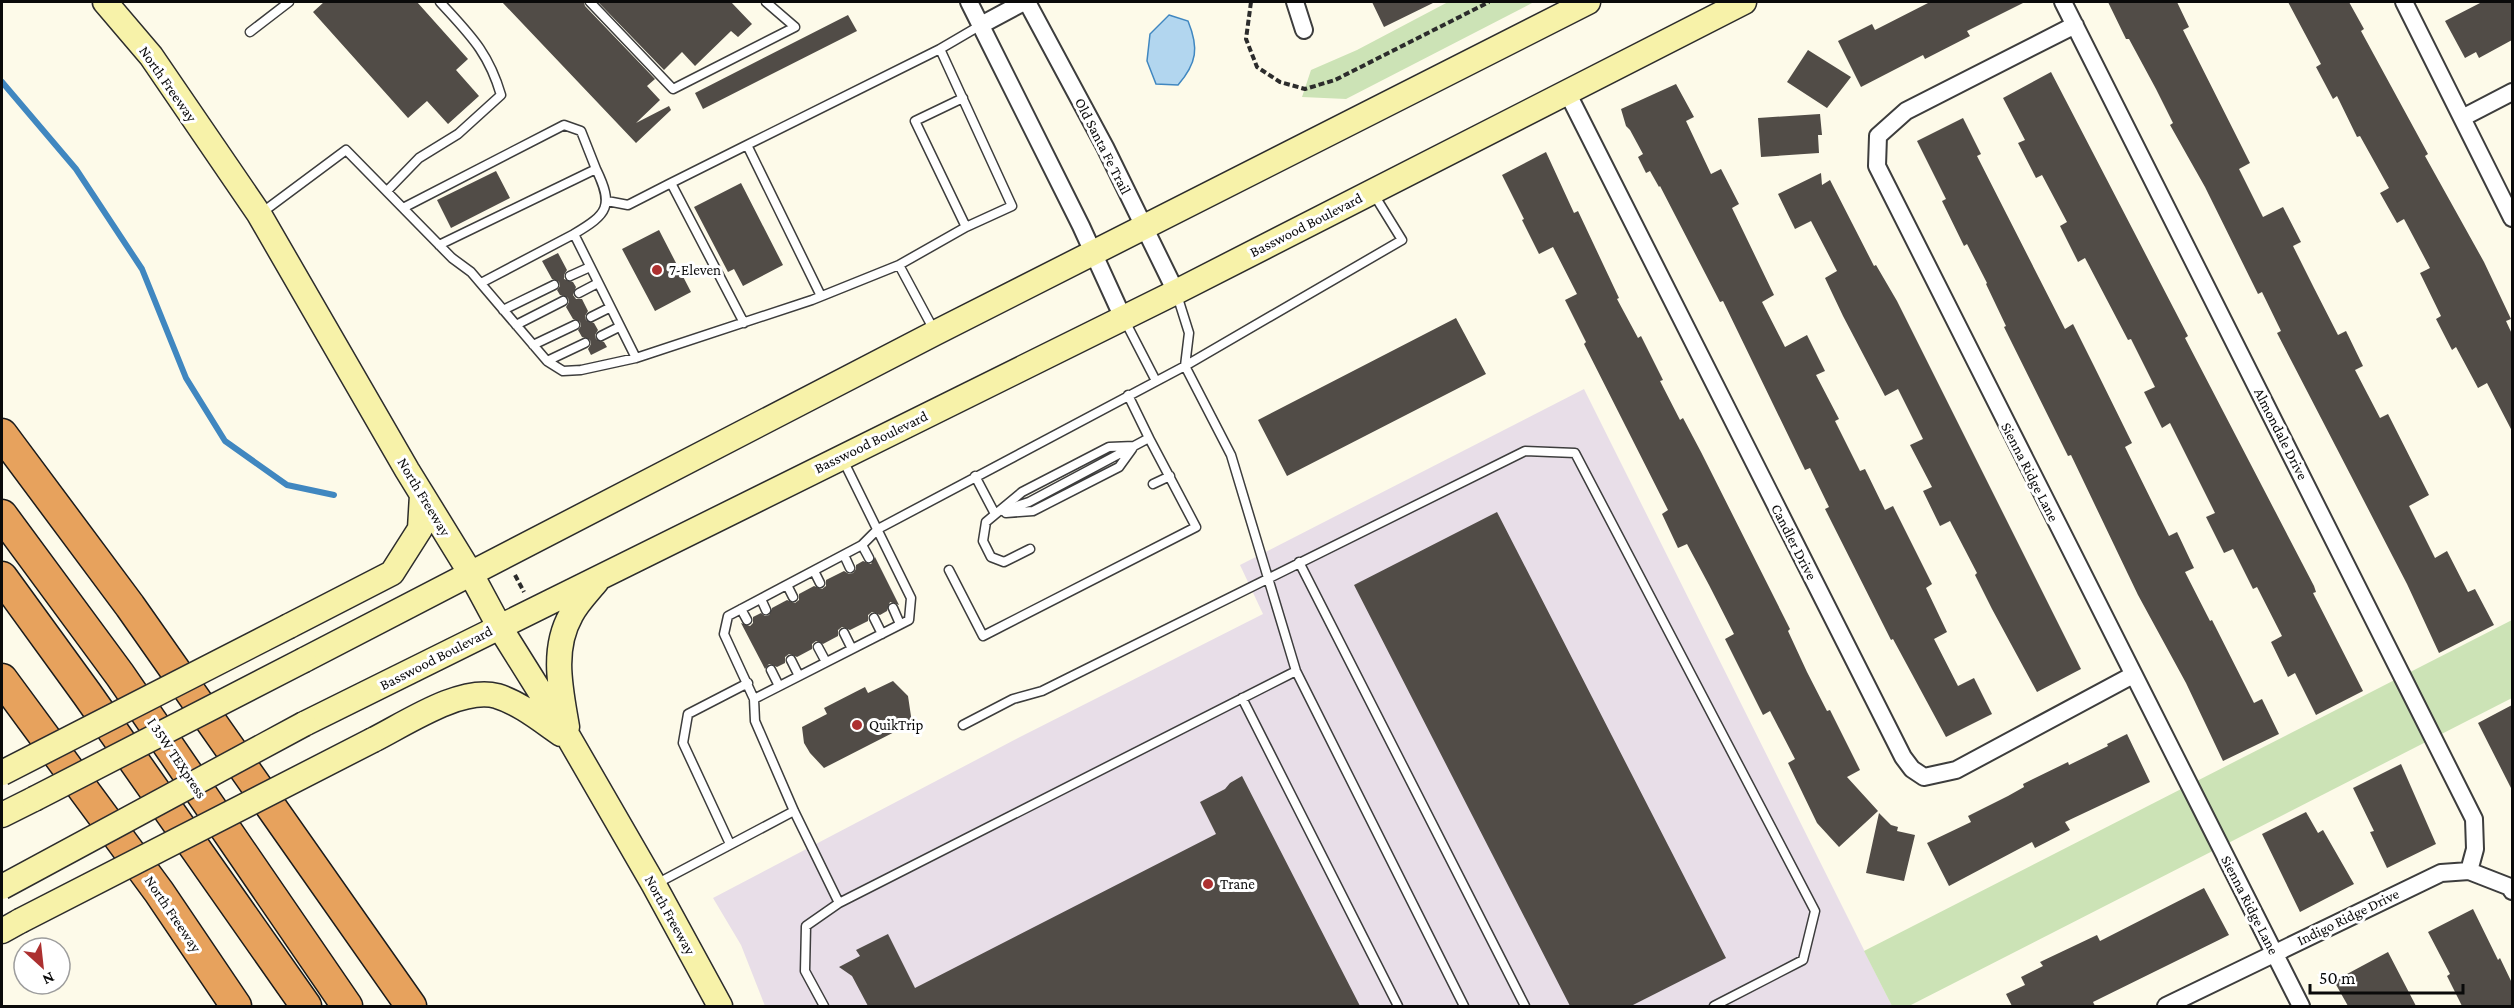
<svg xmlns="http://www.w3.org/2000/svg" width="2514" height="1008" viewBox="0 0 2514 1008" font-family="'Crimson Pro',serif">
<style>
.industrial{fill:#e8dee8}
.green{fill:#cce3b6}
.water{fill:#b2d6ef;stroke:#4087c0;stroke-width:1.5}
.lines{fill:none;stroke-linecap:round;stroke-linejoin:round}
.stream{stroke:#4087c0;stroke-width:6}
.building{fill:#514c47}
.lane-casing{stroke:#3d3d3d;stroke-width:11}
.street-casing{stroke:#3d3d3d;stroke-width:20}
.secondary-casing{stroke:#2c2c2c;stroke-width:27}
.highway-casing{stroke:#1b1b1b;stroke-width:33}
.path{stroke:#2c2c2c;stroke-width:4;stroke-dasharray:6 3;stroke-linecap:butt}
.lane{stroke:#fff;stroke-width:8}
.street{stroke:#fff;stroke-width:16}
.secondary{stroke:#f7f2a9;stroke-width:24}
.highway{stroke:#e7a25d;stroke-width:30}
.secondary-bridge-casing{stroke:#2c2c2c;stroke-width:27;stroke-linecap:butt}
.secondary-bridge{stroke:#f7f2a9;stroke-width:24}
.poi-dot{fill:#ac3030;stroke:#fff;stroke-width:2}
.labels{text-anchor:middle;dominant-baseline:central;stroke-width:6;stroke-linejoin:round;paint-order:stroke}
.street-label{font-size:15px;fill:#0a0a0a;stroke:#fff}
.poi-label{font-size:15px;fill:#0a0a0a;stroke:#fff;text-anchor:start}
</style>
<rect width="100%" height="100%" fill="#fdfae9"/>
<path class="industrial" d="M1584,389L1892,1006H765L741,945L713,898L1018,738L1263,614L1240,565Z"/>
<path class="green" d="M1448,2H1534L1346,99L1302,97L1311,70L1357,50Z
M2512,620V698L1909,1006H1892L1864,951Z"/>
<path class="water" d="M1169,15L1188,21C1199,48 1197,63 1178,85L1156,84L1147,61L1150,34Z"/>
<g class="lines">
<path class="stream" d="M2,82L76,169L142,269L186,378L225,441L287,485L334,495"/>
</g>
<path class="building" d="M324,2H417L468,59L456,70L479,96L448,124L427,101L408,118L313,12Z
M502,2H584L585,6L655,79L647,86L660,100L636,123L669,106L671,110L636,143Z
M598,2H731L752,24L738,37L731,31L695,66L682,52L664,70Z
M1372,2H1435L1384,27Z
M1930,2H2025L1967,31L1970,36L1925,59L1923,55L1861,87L1838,41L1872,24L1875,30Z
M2108,2H2177L2189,27L2183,30L2250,163L2239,169L2263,217L2283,207L2301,242L2293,246L2314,288L2338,335L2346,331L2363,366L2355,370L2380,418L2388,414L2429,495L2409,506L2435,558L2447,551L2468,592L2475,589L2494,625L2439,653L2407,584L2277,333L2281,331L2262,292L2258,294L2205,187L2170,125L2173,123L2156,89L2129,39H2126Z
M2288,2H2349L2364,29L2361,31L2428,154L2425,156L2484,262L2511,319L2506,321L2512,334V431L2487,383L2478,388L2456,347L2452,350L2436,319L2441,316L2420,273L2430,268L2404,219L2397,223L2380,193L2389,188L2360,136L2357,137L2337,96L2333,99L2316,67L2321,64Z
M2482,2H2512V40L2479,58L2476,52L2465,58L2445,21Z
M848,15L857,31L703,109L695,93Z
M1808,50L1851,77L1827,108L1787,82Z
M2051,72L2188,336L2185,338L2314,586L2316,592L2313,593L2363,691L2316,715L2295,673L2288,677L2271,642L2282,636L2257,587L2253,589L2233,549L2224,553L2206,517L2215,513L2170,423L2162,428L2144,392L2155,387L2131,339L2128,340L2085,258L2078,262L2060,226L2067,222L2042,175L2036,178L2018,143L2025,140L2003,98Z
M1676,84L1694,117L1686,121L1711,174L1721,169L1739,204L1732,208L1774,295L1762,302L1785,347L1807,335L1825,371L1816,375L1839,419L1835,421L1860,471L1865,469L1885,510L1893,506L1932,584L1926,588L1947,632L1934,639L1958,686L1974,678L1992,714L1946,737L1893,639L1891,640L1825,509L1829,507L1810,468L1805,470L1723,301L1720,302L1660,186L1659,187L1650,171L1646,173L1638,157L1643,154L1630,130L1626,126L1621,109Z
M1820,114L1822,135H1818L1819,153L1761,157L1758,118Z
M1963,118L1981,154L1977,156L2065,329L2073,324L2094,366L2132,443L2125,447L2169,536L2177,532L2194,568L2185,572L2210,621L2212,620L2254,703L2262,699L2279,734L2223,761L2186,683L2138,595L2071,455L2068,456L2004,327L2006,326L1986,284L1987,283L1967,244L1964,246L1942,201L1946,199L1917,141Z
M1546,152L1574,213L1578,211L1619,298L1617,299L1638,338L1641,336L1663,380L1660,381L1680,420L1683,418L1701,452L1790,629L1788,631L1807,672L1827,711L1830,710L1860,770L1847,777L1878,811L1839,847L1817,823L1788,763L1795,759L1770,711L1763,715L1725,639L1734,634L1709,585L1687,544L1678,548L1662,514L1668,510L1584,344L1586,342L1565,300L1577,294L1553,247L1539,254L1522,220L1524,219L1502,175Z
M496,171L510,198L451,228L437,200Z
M1821,173L1822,185L1830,180L1874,266L1876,265L1897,301L2081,669L2037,692L1992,609L1975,575L1977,573L1950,521L1940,526L1923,491L1932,487L1910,445L1923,439L1898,389L1885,396L1843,316L1825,278L1837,271L1811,221L1795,229L1778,194Z
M741,183L783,265L743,286L734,269L728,272L694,207Z
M659,230L691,292L655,311L622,249Z
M558,253L567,270L564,275V279L573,282L576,287L573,295L576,299H582L588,311L585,316L586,320L594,323L598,330L595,335L596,339L604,342L607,347L591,355L588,349L591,344L590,340L582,337L578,330L581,326L580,322L573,319L566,307L569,302L568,298L560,295L557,290L560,286L559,282L552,279L542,261Z
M1456,318L1486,374L1287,476L1258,420Z
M1497,512L1726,958L1631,1006H1570L1354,585Z
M875,557L899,605L890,602L887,611L880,615L872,612L868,615V621L850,630L842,627L838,630V636L823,644L816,641L812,644V649L797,657L789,654L785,657V663L777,667L769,664L765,669L741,623L750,626L753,623V617L761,613L765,616L769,615L772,608L787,600L795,603L799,600V594L814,586L822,589L826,586V580L844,571L849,574L853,573L856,569V565L863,561L871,564Z
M893,681L908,696L912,723L824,768L810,753L804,743L802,727L827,714L824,708L865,687L868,693Z
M2512,705V790L2478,723Z
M2127,734L2150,782L2065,822L2070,830L2035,848L2032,842L1949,886L1927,843L1971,822L1968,816L2008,796L2024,787L2023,784L2068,762L2069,765L2108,746L2107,744Z
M2401,764L2436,844L2387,868L2370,832L2374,831L2353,788Z
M1242,776L1360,1006H868L852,976L839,967L860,956L856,950L888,934L915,988L1216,834L1200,802L1225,789L1230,783Z
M2306,812L2318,833L2323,830L2354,884L2300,912L2262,834Z
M1879,813L1891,825L1898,827L1897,831L1915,835L1904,881L1866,873Z
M2204,888L2229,935L2093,1002L2095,1006H2012L2006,994L2025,985L2021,977L2043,966L2040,962L2097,935L2100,941Z
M2473,909L2498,960L2500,958L2512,983V1006H2462L2447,976L2450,974L2428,932Z
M2388,952L2416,1006H2348L2334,981Z"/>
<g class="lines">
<defs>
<path id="lane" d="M590,2L673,89L795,27L766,2
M250,32L289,2
M940,49L981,25
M963,98L915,121L966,227
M747,145L940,49L1012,206L966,227L899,265
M387,191L419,158L458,134L501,95C488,51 469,34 440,2
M1373,193L1402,240L1185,366L1231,455L1296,671L1464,1006
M607,201L628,205L671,183
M403,208L564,125L581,131L596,169
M260,214L346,150L452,258L471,272L547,361L563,371L581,370L636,358L812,300L899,265L935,332
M439,245L596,169C614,206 608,214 574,234L636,358
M570,276L590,267
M481,283L574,234
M579,293L598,283
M503,310L554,285
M591,317L609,308
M1125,321L1156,381
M744,323L671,183L747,145L821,296
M516,325L563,301
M601,336L619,327
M533,345L575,325
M547,361L585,343
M843,460L911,598L909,620L754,699L755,721L794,811L839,903L1296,671
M975,476L995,514
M1153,484L1170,476
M1002,511L1029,502L1149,438L1128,395
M1006,513L1033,511L1119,467L1132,449
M862,545L869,558
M1030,549L1004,562L991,557L983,541L986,522L1022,492L1109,447L1134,446
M844,555L850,568
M1299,562L1525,1006
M949,570L983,636L1196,527L1149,438
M814,571L820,583
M787,585L793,597
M761,599L766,610
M893,608L900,624
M741,609L747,620
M874,618L882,634
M844,633L852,649
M818,647L826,662
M791,660L799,676
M771,670L779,686
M1242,698L1398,1006
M754,699L724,634L728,616L862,545L878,529L1185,366L1189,333L1177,295
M963,725L1013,699L1042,691L1525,451L1575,453L1815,911L1803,960L1714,1006
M730,844L683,743L688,714L748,683
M656,884L794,811
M824,1006L805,971L806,926L839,903"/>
<path id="street" d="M969,2L1081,226L1123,318
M1027,2L1105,147L1176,292
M1295,2L1304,30
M2063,2L2474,819L2475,849L2469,871
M2404,2L2512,218
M981,25L1024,2
M2075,25L1906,111L1878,136L1877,166L2301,1006
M1567,92L1903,757L1912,769L1924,777L1956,770L2133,675
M2462,118L2512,92
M2166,1006L2441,873L2469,871L2510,887L2512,891"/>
<path id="secondary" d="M105,2L151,56L259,214L407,470L471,574L499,626L569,738L654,885L720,1006
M289,626L392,573L420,529L422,495
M304,660L935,333L1588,2
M304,724L1176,292L1744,2
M567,727C561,691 551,650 571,615C577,603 588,592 597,581
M373,740C405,724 461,686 497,696C520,703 542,721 561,734
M2,815L34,799
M2,931L20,921"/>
<path id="highway" d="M2,434L130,606L411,1006
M2,515L120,675L347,1006
M2,577L87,694L306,1006
M2,679L159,892L236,1006"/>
</defs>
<use href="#lane" class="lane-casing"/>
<use href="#street" class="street-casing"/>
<use href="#secondary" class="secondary-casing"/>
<use href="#highway" class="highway-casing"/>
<path class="path" d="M1251,2L1246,39L1257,67L1280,82L1305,89L1335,80L1489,2
M515,575L524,592"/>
<use href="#lane" class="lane"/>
<use href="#street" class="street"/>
<use href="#secondary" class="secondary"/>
<use href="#highway" class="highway"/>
<defs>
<path id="secondary-bridge" d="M2,773L289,626
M34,799L304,660
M2,887L304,724
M20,921L373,740"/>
</defs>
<use href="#secondary-bridge" class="secondary-bridge-casing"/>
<use href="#secondary-bridge" class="secondary-bridge"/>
</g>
<g class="poi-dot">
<circle cx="657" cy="270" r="6"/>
<circle cx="857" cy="725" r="6"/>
<circle cx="1208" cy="884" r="6"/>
</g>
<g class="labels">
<g class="street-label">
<text transform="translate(168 84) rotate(55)">North Freeway</text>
<text transform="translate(1103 146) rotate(63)">Old Santa Fe Trail</text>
<text transform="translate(1306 225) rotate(-27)">Basswood Boulevard</text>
<text transform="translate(2281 434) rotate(63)">Almondale Drive</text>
<text transform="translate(871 442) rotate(-26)">Basswood Boulevard</text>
<text transform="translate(2030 472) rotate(63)">Sienna Ridge Lane</text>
<text transform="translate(424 497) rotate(59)">North Freeway</text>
<text transform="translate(1794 542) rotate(63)">Candler Drive</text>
<text transform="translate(436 658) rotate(-27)">Basswood Boulevard</text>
<text transform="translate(177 758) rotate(56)">I 35W TEXpress</text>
<text transform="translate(2250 905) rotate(63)">Sienna Ridge Lane</text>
<text transform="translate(173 914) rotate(56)">North Freeway</text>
<text transform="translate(670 915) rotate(61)">North Freeway</text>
<text transform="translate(2348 917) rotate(-26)">Indigo Ridge Drive</text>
</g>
<g class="poi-label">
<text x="669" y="270">7-Eleven</text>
<text x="869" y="725">QuikTrip</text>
<text x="1220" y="884">Trane</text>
</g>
</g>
<rect width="2514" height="1008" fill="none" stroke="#0a0a0a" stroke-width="6"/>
<g transform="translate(42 966) rotate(153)"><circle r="28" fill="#ffffff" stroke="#9d9d9d" stroke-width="1.5"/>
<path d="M0-4.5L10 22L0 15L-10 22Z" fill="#ac3030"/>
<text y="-9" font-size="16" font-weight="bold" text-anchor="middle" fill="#0a0a0a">N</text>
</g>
<path d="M2310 984v9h153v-9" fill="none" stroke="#0a0a0a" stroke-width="3"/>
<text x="2319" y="984" font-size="18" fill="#0a0a0a" stroke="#ffffff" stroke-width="4.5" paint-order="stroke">50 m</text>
</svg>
